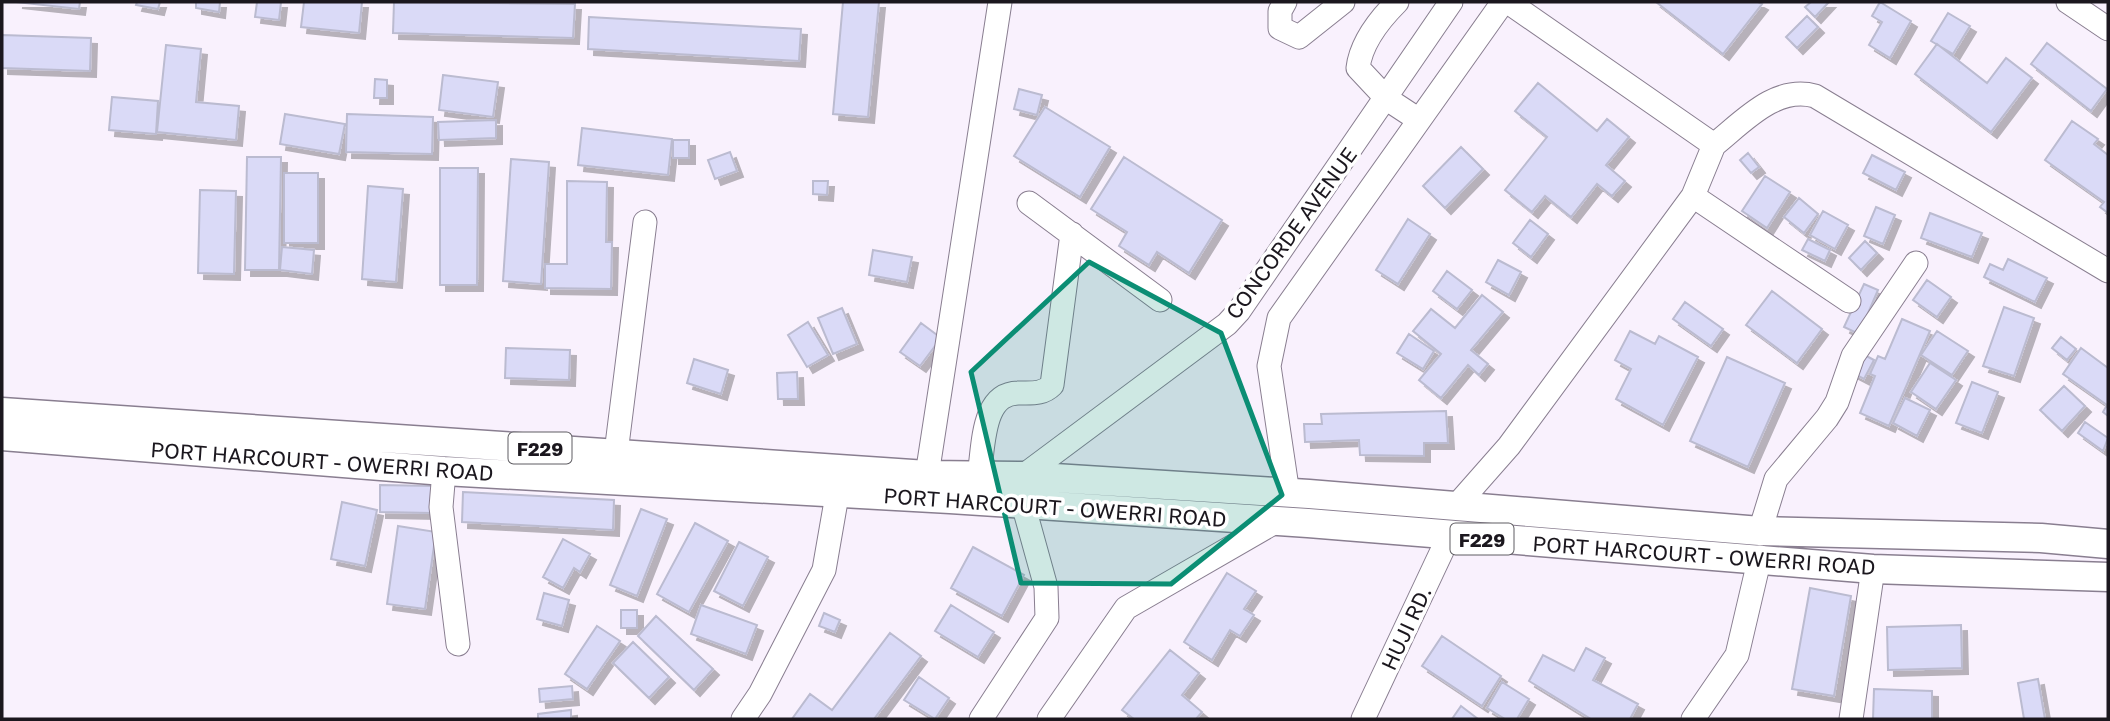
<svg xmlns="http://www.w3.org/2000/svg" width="2110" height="721" viewBox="0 0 2110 721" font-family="'Golos Text',sans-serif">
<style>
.building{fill:#dadaf7;stroke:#bbbbd0;stroke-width:2;filter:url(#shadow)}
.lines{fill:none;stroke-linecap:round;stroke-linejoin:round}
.minor-casing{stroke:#897e90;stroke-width:25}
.major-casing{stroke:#897e90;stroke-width:31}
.minor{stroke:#fff;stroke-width:23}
.major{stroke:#fff;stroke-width:28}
.marked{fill:#0b8e74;fill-opacity:0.2;stroke:#0b8e74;stroke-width:5;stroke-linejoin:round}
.labels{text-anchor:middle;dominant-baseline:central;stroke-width:7;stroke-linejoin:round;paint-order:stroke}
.shield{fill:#fff;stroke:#5f5d62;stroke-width:2}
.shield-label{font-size:19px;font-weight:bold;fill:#1b171e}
.street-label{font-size:21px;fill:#1b171e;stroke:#fff}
</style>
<defs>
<filter id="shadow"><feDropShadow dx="6" dy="6" stdDeviation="0" flood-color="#0004"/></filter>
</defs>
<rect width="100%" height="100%" fill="#f9f1fd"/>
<path class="building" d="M16,2H80L79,9Z
M137,2H160L158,9L136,5Z
M196,2H220L219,12L196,8Z
M257,2H281L279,20L255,17Z
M304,2H362L359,33L301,27Z
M394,2L575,4L573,38L393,33Z
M843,2H879L868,117L833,114Z
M1656,2H1758L1762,4L1723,54Z
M1811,2H1829L1815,17L1805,7Z
M1880,2L1911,21L1890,58L1869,45L1882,22L1872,16Z
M1948,13L1970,26L1953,54L1931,41Z
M1807,16L1818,27L1797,48L1786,37Z
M589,17L801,29L799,61L588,49Z
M2,35L91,38L90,71L2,68Z
M2047,43L2107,89L2091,111L2031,64Z
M1937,44L1987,83L2006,58L2032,78L1991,132L1915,74Z
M166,45L201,49L196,102L239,106L236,140L157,132Z
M443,75L498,82L493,117L439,110Z
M375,79L387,80V98H374Z
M1538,83L1597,131L1607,119L1629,137L1606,165L1625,181L1612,196L1597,184L1571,217L1545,196L1532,212L1505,190L1547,137L1515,111Z
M1019,89L1042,95L1037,115L1014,109Z
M112,97L158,101L156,134L109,130Z
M1045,107L1110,147L1080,197L1014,156Z
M285,114L345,124L339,154L280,144Z
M347,114L433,117L432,154L346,152Z
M496,120V138L439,140L438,122Z
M2072,121L2098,139L2094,144L2108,155V213L2100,207L2104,202L2045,160Z
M582,128L672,139L668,175L578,165Z
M673,140H689V158H673Z
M1461,147L1483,169L1445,208L1423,186Z
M730,152L737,171L715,179L708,160Z
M1748,153L1759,167L1751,173L1740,160Z
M1872,155L1905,172L1896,190L1863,173Z
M247,157H281L279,270H245Z
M1124,157L1222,220L1189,273L1157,252L1149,265L1119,246L1127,232L1091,209Z
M511,159L549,162L541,284L503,281Z
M440,168H478L477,285H440Z
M284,173H318V243H284Z
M1765,176L1790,192L1767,228L1742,211Z
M567,181L607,182L606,242H612L611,289L545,288V264H567Z
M813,181H828L827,195L813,194Z
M368,186L403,189L396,282L362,279Z
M200,190L236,191L234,274L198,273Z
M1799,198L1818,214L1804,233L1784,217Z
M1876,207L1895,215L1883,244L1864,236Z
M1823,211L1848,225L1835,249L1810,235Z
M1930,213L1982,233L1972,257L1921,238Z
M1408,219L1430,234L1398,284L1376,270Z
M1530,220L1548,234L1531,257L1513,243Z
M1808,239L1830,250L1825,261L1802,250Z
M1865,241L1877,253L1861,270L1849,258Z
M282,247L314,250L312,274L280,270Z
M873,250L912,257L907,282L869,275Z
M2008,259L2047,278L2035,302L1984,277L1990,264L2003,270Z
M1498,260L1521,272L1509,295L1486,282Z
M1447,271L1472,290L1457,309L1433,291Z
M1927,280L1951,297L1937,317L1913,300Z
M1864,284L1878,290L1859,334L1844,327Z
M1772,291L1822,329L1797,363L1746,325Z
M1482,295L1503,312L1471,350L1488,364L1479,375L1468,365L1441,398L1419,380L1441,354L1413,331L1431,309L1455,328Z
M1685,302L1723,329L1711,346L1673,319Z
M2004,307L2034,318L2014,376L1983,366Z
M842,308L857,344L833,354L818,318Z
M1902,319L1930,331L1889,426L1860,413L1875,376L1870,374L1878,356L1885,359Z
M808,322L828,355L807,367L788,335Z
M921,323L941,338L920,366L900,352Z
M1630,331L1655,344L1659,336L1698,357L1663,425L1616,399L1631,369L1615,360Z
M1937,331L1968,351L1952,375L1921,355Z
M1409,334L1434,351L1423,369L1397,353Z
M2061,337L2076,349L2067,360L2052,348Z
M506,348L570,350L569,380L505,378Z
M2081,348L2108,368V416L2103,412L2107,405L2063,374Z
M1859,352L1874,360L1864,379L1849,371Z
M1727,357L1785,383L1748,467L1690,441Z
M694,359L728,370L721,394L687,383Z
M1930,363L1956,380L1936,409L1911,392Z
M797,372L798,399H778L777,373Z
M1972,382L1998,392L1982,433L1956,423Z
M2064,386L2085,406L2062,431L2040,410Z
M1905,398L1930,410L1917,436L1893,423Z
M1446,411L1448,443H1424V456L1360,455L1359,440L1305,442L1304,424H1322L1321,414Z
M2085,422L2108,438L2103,451L2078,433Z
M380,485L433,486L432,513L380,512Z
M463,492L614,500L613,530L462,522Z
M342,502L377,510L365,566L331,559Z
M641,509L667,519L637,596L610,585Z
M695,523L728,541L689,612L657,594Z
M398,526L436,532L425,609L387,604Z
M563,539L590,554L580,572L574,568L563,588L543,577Z
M739,542L768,557L743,606L714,591Z
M973,547L1024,575L1002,616L951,588Z
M1227,573L1256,591L1244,609L1254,615L1240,636L1230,630L1212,660L1184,642Z
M1810,588L1851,596L1834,696L1792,689Z
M544,593L569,600L562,626L537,619Z
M701,605L757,625L746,654L691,634Z
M951,605L994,632L978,657L935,631Z
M621,610H637V628H621Z
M824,613L840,620L835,632L819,626Z
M656,616L713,669L694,690L638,636Z
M1961,625L1962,668L1888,670L1887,627Z
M597,626L620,641L587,689L565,674Z
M890,633L921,656L874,719H792L810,694L832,710Z
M1442,636L1501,676L1482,706L1422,666Z
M633,642L669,677L649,698L613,663Z
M1586,648L1605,658L1593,680L1638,704L1630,719H1591L1529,681L1543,655L1574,671Z
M1170,650L1199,673L1182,695L1202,712L1196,719H1134L1122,710Z
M919,677L949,698L935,719L904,700Z
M2038,679L2045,719H2024L2018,683Z
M1502,682L1529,699L1517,719H1505L1487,708Z
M572,686L573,699L540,702L539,689Z
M1874,689L1932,691V719H1873Z
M1461,706L1478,719H1452Z
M571,710V719H538V714Z"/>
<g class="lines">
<defs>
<path id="minor" d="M1285,2L1280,11V28L1299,37L1343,2
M1397,2C1380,19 1361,43 1358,68L1387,99L1419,120
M1508,2L1714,145C1743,122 1775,85 1815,96L2108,271
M2068,2L2108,29
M1693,196L1849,301
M1029,203L1160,300
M616,453L645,222
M444,471L441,507L458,644
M927,475L1000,2
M979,475C984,447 981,391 1021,393C1033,393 1043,394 1052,385L1072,234
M1023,476L1227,324L1239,311L1451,2
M1288,494L1269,366L1279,318L1503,2
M1457,505L1509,446L1693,196L1714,145
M1760,531L1776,479L1827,418L1837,402L1853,356L1916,263
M743,719L760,694L824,570L840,478
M981,719L1047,618L1046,587L1023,504
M1049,719L1126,608L1275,522
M1363,719L1449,536
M1693,719L1737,655L1760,557
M1851,719L1873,569"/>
<path id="major" d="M2,412L927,475L1023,476L1309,494L1760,531L2041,538L2108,544
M2,436L444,471L950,499L1308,523L1873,569L2108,577"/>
</defs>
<use href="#minor" class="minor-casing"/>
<use href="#major" class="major-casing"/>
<use href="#minor" class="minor"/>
<use href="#major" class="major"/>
</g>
<path class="marked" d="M1089,262L1221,333L1282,495L1171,584L1021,583L971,372Z"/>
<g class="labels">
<g class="shield">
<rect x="508.5" y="432.5" width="63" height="31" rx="5"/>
<rect x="1450.5" y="523.5" width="63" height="31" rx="5"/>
</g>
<g class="shield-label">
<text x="540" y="448">F229</text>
<text x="1482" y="539">F229</text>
</g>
<g class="street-label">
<text transform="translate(1291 233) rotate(-54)">CONCORDE AVENUE</text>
<text transform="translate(322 461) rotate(4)">PORT HARCOURT - OWERRI ROAD</text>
<text transform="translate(1055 507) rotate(4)">PORT HARCOURT - OWERRI ROAD</text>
<text transform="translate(1704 555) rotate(4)">PORT HARCOURT - OWERRI ROAD</text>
<text transform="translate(1406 628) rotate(-65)">HUJI RD.</text>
</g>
</g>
<rect width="2110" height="721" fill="none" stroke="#1b171e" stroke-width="7"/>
</svg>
